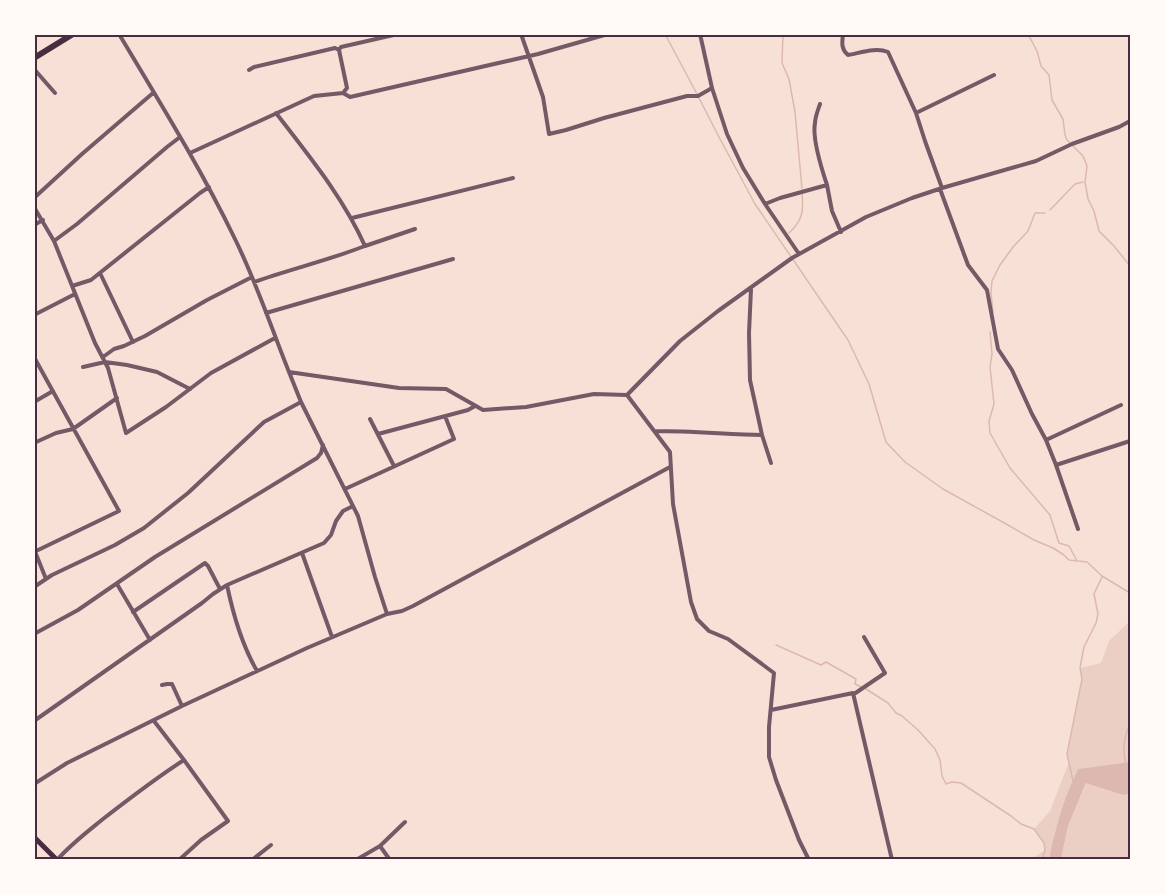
<svg xmlns="http://www.w3.org/2000/svg" width="1165" height="894" viewBox="0 0 1165 894" font-family="'Noto Serif',serif">
<style>
.green{fill:#ebcfc5}
.water{fill:#dcb8b0}
.lines{fill:none;stroke-linecap:round;stroke-linejoin:round}
.stream{stroke:#dcb8b0;stroke-width:1.5}
.minor{stroke:#755966;stroke-width:4}
.secondary{stroke:#4a2c40;stroke-width:5}
.trunk{stroke:#4a2c40;stroke-width:6}
.neatline{fill:none;stroke:#4a2c40;stroke-width:2}
</style>
<rect width="100%" height="100%" fill="#f7e1d7"/>
<path class="green" d="M1130,621V762L1078,769C1064,797 1055,829 1049,859L1030,860L1045,850L1044,843L1034,829L1050,811L1069,762L1067,754L1082,679L1080,668L1101,663L1109,641Z
M1087,782L1123,795L1130,794V859L1061,860L1068,826Z"/>
<path class="water" d="M1130,762V794L1123,795L1086,783L1068,826L1061,859H1049C1055,829 1064,797 1078,769Z"/>
<g class="lines">
<path class="stream" d="M665,34L697,94
M783,34L782,63L789,79L795,112L802,189
M1028,34L1037,51L1041,66L1049,75L1052,100L1063,119L1065,135L1067,140L1070,143
M699,98L720,139L755,204L848,340L869,384L886,442L905,462L943,489L1008,525L1034,540L1053,548L1064,555L1069,560L1087,562L1102,576L1130,593
M1073,146L1083,156L1087,166L1085,182L1088,199L1094,211L1099,231L1114,246L1130,266
M1050,210L1075,184L1083,182
M789,233C802,221 804,212 802,194
M993,312L991,293L992,281L1000,265L1013,247L1028,231L1035,213H1045
M990,332L992,354L990,367L994,404L989,421L990,433L1010,468L1050,515L1059,543L1069,546L1077,561
M776,645L821,665L826,662L856,679L855,684L861,687
M866,689L888,703L896,713L902,716L918,730L935,749L940,760L942,776L946,784L952,782L961,783L1011,816L1021,824L1034,829L1044,843L1045,850L1042,860
M1126,764C1122,751 1124,736 1130,724
M1073,781L1067,754L1082,679L1080,668L1084,647L1096,623L1098,614L1094,594L1102,577"/>
<path class="minor" d="M119,34C159,101 200,167 234,237C256,281 271,327 289,372L399,388L446,389L483,410L526,407L594,394L627,395L670,452L673,504L691,602L697,619L709,631L728,639L774,673L769,727V757L776,780L799,840L809,860
M521,34L543,97L549,134L566,130L604,118L687,96H698L712,88
M700,34L712,88L727,134L743,168L765,204L799,254
M843,34C842,43 841,49 848,55C860,53 876,47 888,52L916,113L925,141L942,188
M34,69L55,93
M249,70L254,67L335,48L339,50
M343,93L347,88L339,50L341,47L398,34
M916,113L994,75
M190,153L314,96L343,93L350,97L538,54L608,34
M827,185L832,211L841,232
M940,189L968,265L987,290L998,349L1012,370L1032,414L1046,440L1056,465L1078,529
M34,198L82,154L153,93
M765,204L780,198L827,185C822,170 812,138 815,123C815,117 818,110 820,104
M34,207L54,241L95,343L108,368L126,433L166,407L211,373L275,338
M352,218L513,178
M34,225L43,220
M54,241L77,224L167,147L180,137
M365,246L415,229
M100,273L133,342
M254,282C291,269 329,260 365,246C343,197 309,156 276,113
M72,286L91,280L200,193L209,187
M751,289L749,333L750,380L762,435L771,463
M266,313L453,259
M34,315L75,294
M34,357L119,511L34,552
M103,357L114,349L124,346L145,336L207,300L252,277
M83,367L105,362L127,365L157,372L190,389
M289,372L301,402L358,516L375,577L387,614
M627,395L680,341L718,311L792,258L866,217L912,198L942,188L1036,161L1072,144L1119,127L1130,121
M34,402L53,391
M370,419L394,466
M655,431C690,431 726,434 762,435
M378,434L468,410L475,406
M1046,440L1121,405
M34,443L56,433L73,429L117,398
M1056,465L1130,441
M345,489L454,439L445,416
M34,549L46,579
M302,553L332,637
M117,584L150,640
M34,587L52,575L115,545L144,528L188,493L264,422L301,402
M133,612L205,563L208,566L220,589
M34,634L78,610L155,557L317,458L321,453L323,445
M257,671C242,645 233,614 227,585L324,543L331,535L336,521L343,511L353,506
M162,685L167,684H172L182,706
M854,694L885,673L864,637
M771,710L853,693L892,860
M34,721L202,603L213,594L227,585
M34,784L67,763L182,706L307,648L387,614L402,611L413,606L670,467
M380,846L390,860
M57,860C71,844 87,832 103,819C130,798 156,778 184,760L154,721
M179,860L201,840L228,821L184,760
M252,860L271,845
M356,860L380,846L405,822"/>
<path class="secondary" d="M34,837L57,860"/>
<path class="trunk" d="M34,58L73,34"/>
</g>
<rect width="1165" height="894" fill="none" stroke="#fffaf5" stroke-width="72"/>
<rect x="36" y="36" width="1093" height="822" class="neatline"/>
</svg>
